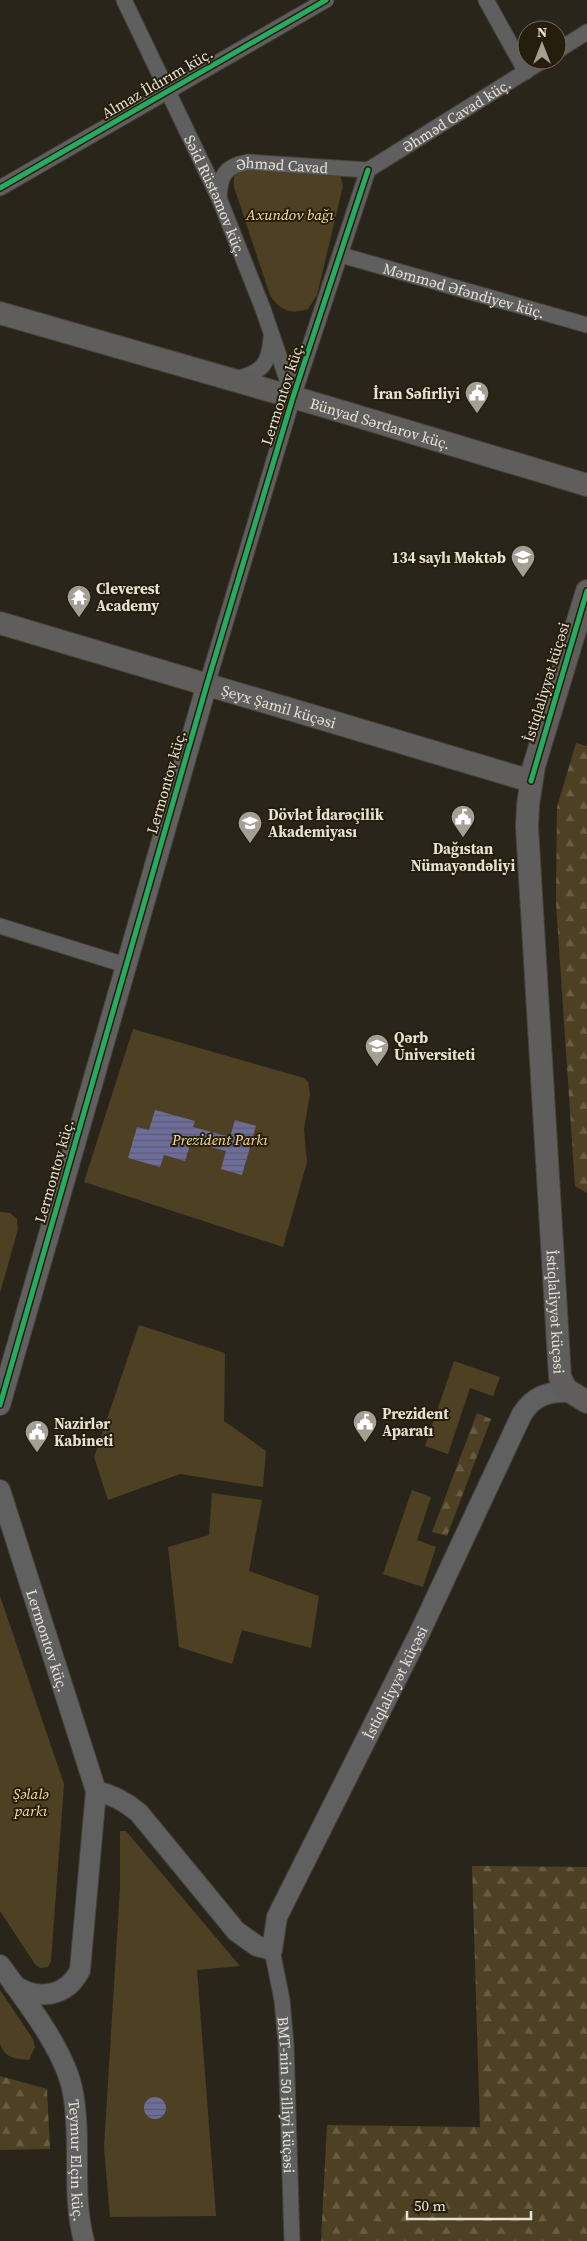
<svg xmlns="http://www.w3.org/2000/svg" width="587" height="2241" viewBox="0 0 587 2241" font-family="'Source Serif 4',serif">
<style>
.green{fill:#4e4123}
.forest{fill:url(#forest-firs)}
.water{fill:url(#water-rules)}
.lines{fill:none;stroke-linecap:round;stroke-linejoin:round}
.street-casing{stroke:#46423a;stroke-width:17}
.secondary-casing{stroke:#46423a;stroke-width:22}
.primary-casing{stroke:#46423a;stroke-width:24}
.street{stroke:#5f5f60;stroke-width:15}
.secondary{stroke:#616061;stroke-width:20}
.primary{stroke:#605e5c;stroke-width:22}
.cycleway-casing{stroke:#261e0c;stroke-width:8}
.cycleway{stroke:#26ab63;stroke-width:5}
.labels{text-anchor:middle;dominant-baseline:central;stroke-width:4;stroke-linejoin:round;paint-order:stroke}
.street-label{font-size:15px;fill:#e6e1d5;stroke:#261e0c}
.park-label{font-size:15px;font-style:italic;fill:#fadea2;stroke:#261e0c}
.poi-label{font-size:15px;font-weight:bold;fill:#e6e1d5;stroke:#261e0c;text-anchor:start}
</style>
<defs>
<pattern id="forest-firs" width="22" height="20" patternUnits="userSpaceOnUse" patternTransform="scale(1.25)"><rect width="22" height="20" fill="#4e4123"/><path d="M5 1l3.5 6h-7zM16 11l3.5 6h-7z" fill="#685c42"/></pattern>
<pattern id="water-rules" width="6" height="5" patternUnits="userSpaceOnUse" patternTransform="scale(1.25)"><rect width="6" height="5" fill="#6e6d99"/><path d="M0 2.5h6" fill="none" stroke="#5c5b71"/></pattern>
</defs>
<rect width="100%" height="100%" fill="#2a251b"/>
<path class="green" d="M242,167L340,175L343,186L317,295L308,309C291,315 279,310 270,295L234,187C233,177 234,173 242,167Z
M133,1029L304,1078L308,1082L310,1094L304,1129L307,1162L283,1247L84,1182Z
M0,1212L10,1213L17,1219L18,1229L0,1293Z
M139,1325L225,1353L224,1421L266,1451L263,1487L180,1474L108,1500L94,1457Z
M454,1361L500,1377L493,1396L470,1388L448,1454L425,1446Z
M412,1490L431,1497L417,1540L436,1547L423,1587L383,1574Z
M212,1493L262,1500L249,1571L319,1596L311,1648L242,1630L232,1664L179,1647L168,1547L209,1535Z
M0,1596L64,1784L51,1961L48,1967L40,1968L35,1964L0,1911Z
M120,1831H126L240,1966L197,1970L216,2216L110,2217L104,2147L120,1888Z
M0,1990L33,2039L35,2047L29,2060C15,2059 4,2058 0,2043Z"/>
<path class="forest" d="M576,743L587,746V1193L575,1186L556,903L557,807Z
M477,1413L491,1419L447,1536L432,1532Z
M472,1866L587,1867V2241H321L327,2125L480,2127Z
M0,2076L47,2089L50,2149L0,2150Z"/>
<path class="water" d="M155,1110L195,1121L193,1127L230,1137L235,1120L256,1126L242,1175L221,1169L226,1151L191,1142L185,1161L164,1155L160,1167L128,1158L137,1127L149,1130Z
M144 2108a11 11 0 1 1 22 0a11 11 0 1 1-22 0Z"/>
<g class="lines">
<defs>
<g id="street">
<path id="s1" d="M124,0L219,198L263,309L293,397"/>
<path d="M486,0L526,72"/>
<path d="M557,51L587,32"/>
<path id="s2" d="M368,170L544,60"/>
<path d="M0,188L326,0"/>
<path id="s3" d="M219,198C220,175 225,166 248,162L368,170"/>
<path id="s4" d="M341,255L587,325"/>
<path d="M232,380C260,373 269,367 271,338"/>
<path d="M207,684L293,397L368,170"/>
<path d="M0,926L125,965"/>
<path id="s5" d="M272,1950L282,2000L286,2044L292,2241"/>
</g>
<g id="secondary">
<path d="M0,1405L207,684"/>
<path id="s6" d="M0,1490L96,1791L80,1970C67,1997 37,2001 14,1985"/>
<path id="s7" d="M96,1791C113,1795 125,1801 139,1813L236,1931L257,1946L272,1950L277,1917L285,1901L420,1632L522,1414C533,1397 547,1391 568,1392"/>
<path id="s8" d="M0,1965C25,2000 66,2051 73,2093C82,2142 71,2193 84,2241"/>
</g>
<g id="primary">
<path id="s9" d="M0,313L320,405L587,485"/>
<path id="s10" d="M587,591L534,766L528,805L527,827L560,1377L566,1389L587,1402"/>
<path id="s11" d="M0,623L531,781"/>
</g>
</defs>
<use href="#street" class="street-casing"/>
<use href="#secondary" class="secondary-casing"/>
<use href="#primary" class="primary-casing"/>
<use href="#street" class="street"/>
<use href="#secondary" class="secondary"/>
<use href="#primary" class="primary"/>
<defs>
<path id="cycleway" d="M0,188L326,0
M531,781L587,591
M0,1405L207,684L293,397L368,170"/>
</defs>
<use href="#cycleway" class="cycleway-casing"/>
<use href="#cycleway" class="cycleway"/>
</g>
<defs>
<symbol id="civic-pin" viewBox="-11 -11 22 30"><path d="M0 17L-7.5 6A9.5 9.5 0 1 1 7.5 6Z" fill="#a49f94" stroke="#261e0c"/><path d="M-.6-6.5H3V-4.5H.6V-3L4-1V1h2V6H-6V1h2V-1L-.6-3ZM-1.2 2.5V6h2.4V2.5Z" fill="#fff"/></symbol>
<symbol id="school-pin" viewBox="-11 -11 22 30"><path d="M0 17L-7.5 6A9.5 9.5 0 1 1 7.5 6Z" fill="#a49f94" stroke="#261e0c"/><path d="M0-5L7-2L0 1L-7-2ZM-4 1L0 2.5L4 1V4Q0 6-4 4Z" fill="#fff"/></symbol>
<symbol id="temple-pin" viewBox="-11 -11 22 30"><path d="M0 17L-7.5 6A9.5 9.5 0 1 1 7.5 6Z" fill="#a49f94" stroke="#261e0c"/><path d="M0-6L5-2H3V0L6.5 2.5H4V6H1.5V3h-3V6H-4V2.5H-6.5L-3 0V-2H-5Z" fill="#fff"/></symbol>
<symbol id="university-pin" viewBox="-11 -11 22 30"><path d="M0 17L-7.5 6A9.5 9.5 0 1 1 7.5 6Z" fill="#a49f94" stroke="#261e0c"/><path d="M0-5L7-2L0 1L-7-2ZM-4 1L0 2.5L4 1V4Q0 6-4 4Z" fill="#fff"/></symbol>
</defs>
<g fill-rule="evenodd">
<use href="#civic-pin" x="463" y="379" width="28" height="38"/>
<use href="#school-pin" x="509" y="543" width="28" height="38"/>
<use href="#temple-pin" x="65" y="583" width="28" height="38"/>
<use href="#civic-pin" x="449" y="803" width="28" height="38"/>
<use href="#university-pin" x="236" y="809" width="28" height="38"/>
<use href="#university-pin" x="363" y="1032" width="28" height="38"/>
<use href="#civic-pin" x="351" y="1408" width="28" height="38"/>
<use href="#civic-pin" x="23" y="1418" width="28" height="38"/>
</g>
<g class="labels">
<g class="street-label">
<text transform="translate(157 83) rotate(-30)">Almaz İldırım küç.</text>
<text stroke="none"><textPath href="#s2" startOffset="104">Əhməd Cavad küç.</textPath></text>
<text stroke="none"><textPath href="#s3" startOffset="86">Əhməd Cavad</textPath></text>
<text stroke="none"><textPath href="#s1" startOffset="216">Səid Rüstəmov küç.</textPath></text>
<text stroke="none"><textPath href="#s4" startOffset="128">Məmməd Əfəndiyev küç.</textPath></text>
<text transform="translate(282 394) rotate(-72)">Lermontov küç.</text>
<text stroke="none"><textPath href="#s9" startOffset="396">Bünyad Sərdarov küç.</textPath></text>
<text transform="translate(546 682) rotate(-73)">İstiqlaliyyət küçəsi</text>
<text stroke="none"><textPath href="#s11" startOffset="291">Şeyx Şamil küçəsi</textPath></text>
<text transform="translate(166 782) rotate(-74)">Lermontov küç.</text>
<text transform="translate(54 1171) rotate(-74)">Lermontov küç.</text>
<text stroke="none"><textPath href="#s10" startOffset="730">İstiqlaliyyət küçəsi</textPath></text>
<text stroke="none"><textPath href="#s6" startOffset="158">Lermontov küç.</textPath></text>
<text stroke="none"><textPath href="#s7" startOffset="539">İstiqlaliyyət küçəsi</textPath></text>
<text stroke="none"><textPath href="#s5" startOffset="146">BMT-nin 50 illiyi küçəsi</textPath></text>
<text stroke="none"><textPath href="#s8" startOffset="216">Teymur Elçin küç.</textPath></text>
</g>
<g class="park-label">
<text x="290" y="214">Axundov bağı</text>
<text x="220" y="1139">Prezident Parkı</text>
<text x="31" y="1793">Şəlalə<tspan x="31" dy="17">parkı</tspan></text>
</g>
<g class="poi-label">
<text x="460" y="393" text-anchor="end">İran Səfirliyi</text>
<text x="506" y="557" text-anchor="end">134 saylı Məktəb</text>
<text x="96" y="588">Cleverest<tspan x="96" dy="17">Academy</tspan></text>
<text x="268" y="814">Dövlət İdarəçilik<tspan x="268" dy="17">Akademiyası</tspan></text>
<text x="463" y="848" text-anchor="middle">Dağıstan<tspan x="463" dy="17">Nümayəndəliyi</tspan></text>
<text x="394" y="1037">Qərb<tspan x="394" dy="17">Universiteti</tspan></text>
<text x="382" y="1413">Prezident<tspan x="382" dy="17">Aparatı</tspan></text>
<text x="54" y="1423">Nazirlər<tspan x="54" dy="17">Kabineti</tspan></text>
</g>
</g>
<g transform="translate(542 45)"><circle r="24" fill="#261e0c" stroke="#736c5c"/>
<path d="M0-4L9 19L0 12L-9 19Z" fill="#a49f94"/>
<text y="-8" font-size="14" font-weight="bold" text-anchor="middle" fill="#e6e1d5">N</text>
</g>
<path d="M407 2211v8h124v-8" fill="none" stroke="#e6e1d5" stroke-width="2.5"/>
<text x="414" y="2211" font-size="15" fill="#e6e1d5" stroke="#261e0c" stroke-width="4" paint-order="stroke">50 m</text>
</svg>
